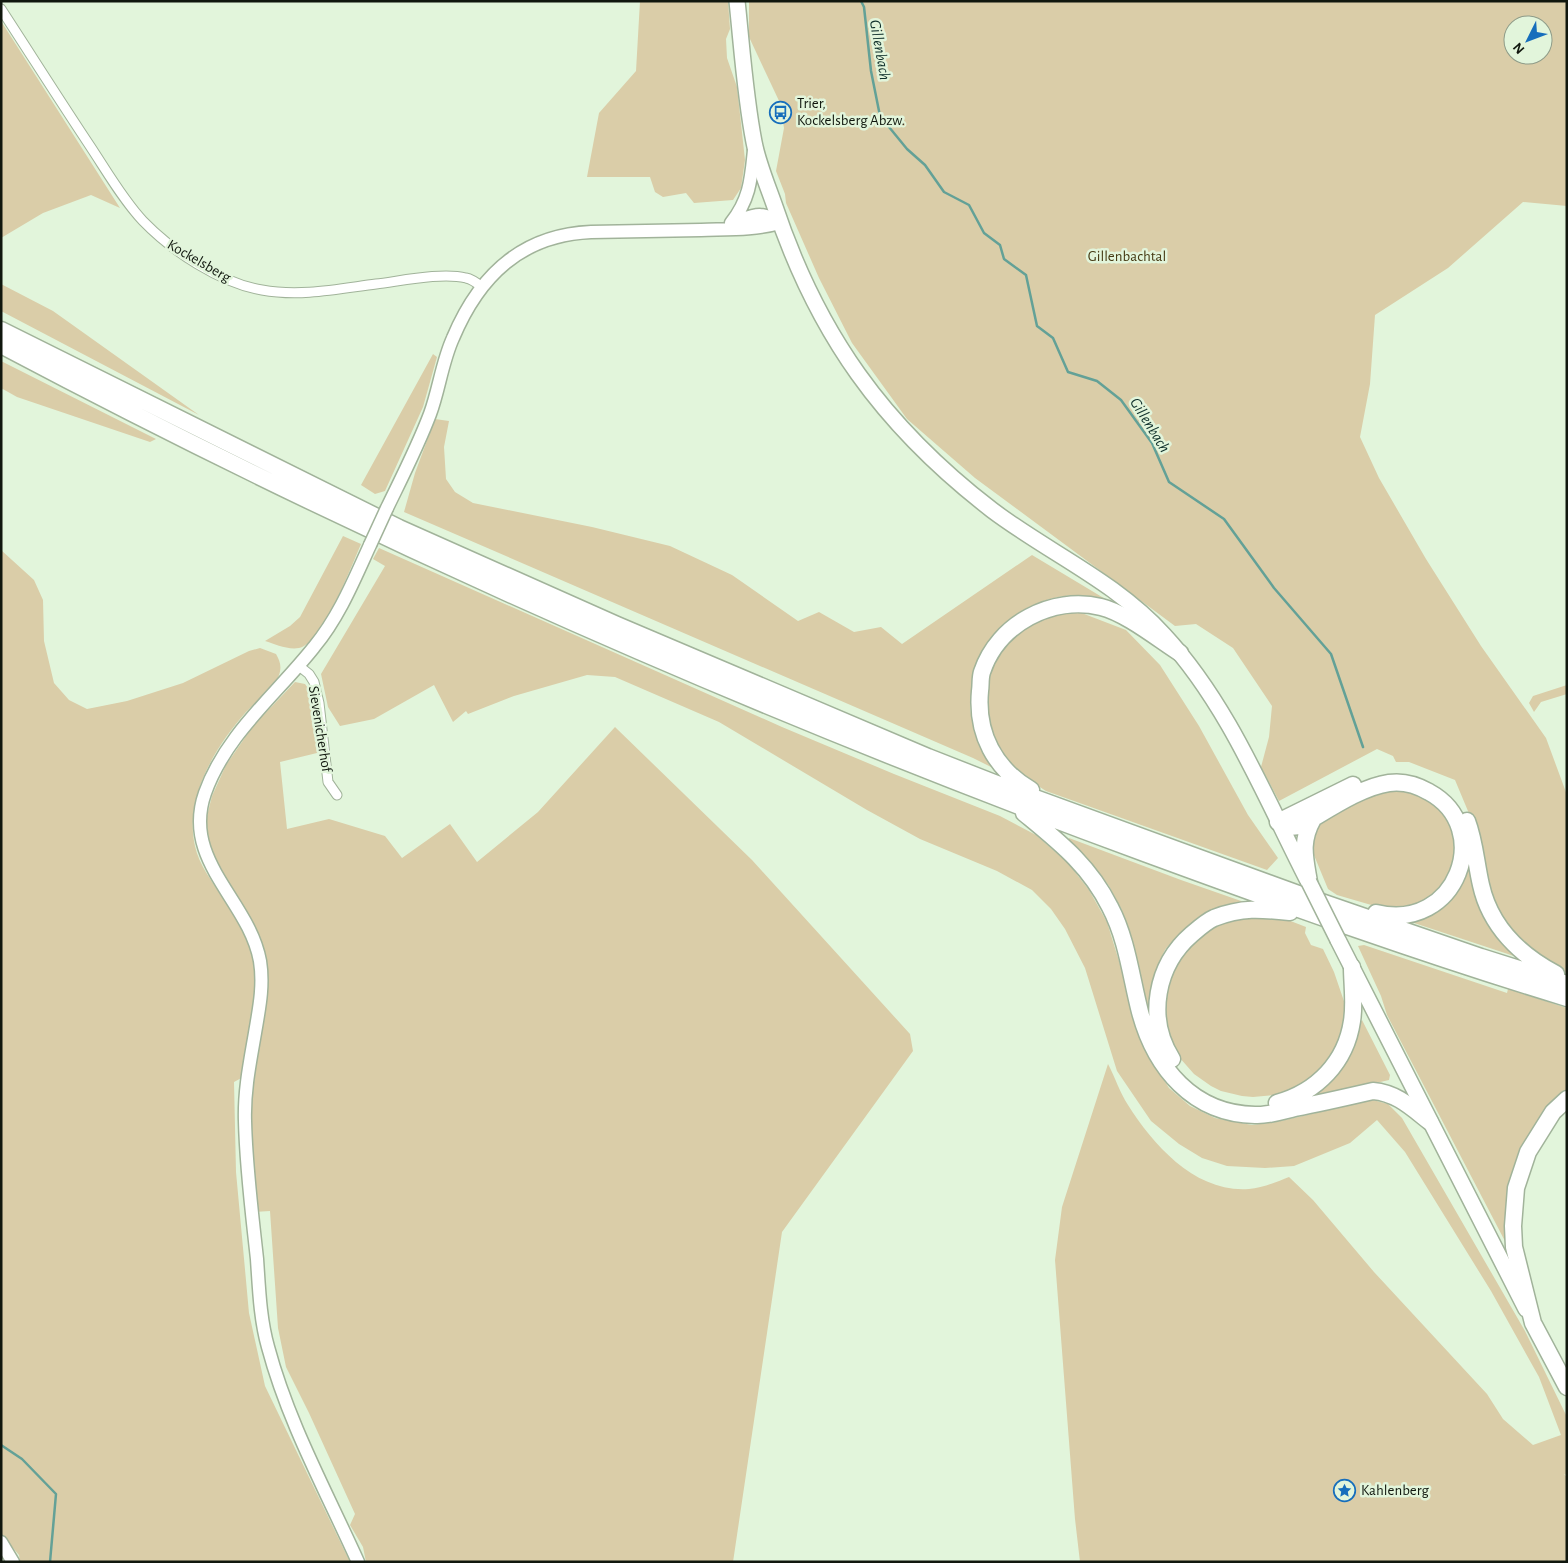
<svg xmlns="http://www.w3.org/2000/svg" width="1568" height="1563" viewBox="0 0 1568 1563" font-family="'Alegreya Sans',sans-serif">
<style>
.green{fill:#dacda8;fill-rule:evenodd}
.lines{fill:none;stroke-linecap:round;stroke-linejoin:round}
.stream{stroke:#63a197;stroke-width:2.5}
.street-casing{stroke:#a1b39a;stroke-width:11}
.secondary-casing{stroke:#a1b39a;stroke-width:15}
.primary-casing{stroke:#a1b39a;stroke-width:18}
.highway-casing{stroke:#a1b39a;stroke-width:19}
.street{stroke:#fff;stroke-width:9}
.secondary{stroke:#fff;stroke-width:12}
.primary{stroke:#fff;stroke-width:15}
.highway{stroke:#fff;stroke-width:16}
.secondary-bridge-casing{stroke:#a1b39a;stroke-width:15;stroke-linecap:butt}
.primary-bridge-casing{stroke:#a1b39a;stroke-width:18;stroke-linecap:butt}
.secondary-bridge{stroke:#fff;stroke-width:12}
.primary-bridge{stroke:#fff;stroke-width:15}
.labels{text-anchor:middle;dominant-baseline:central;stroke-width:5;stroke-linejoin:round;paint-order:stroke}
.poi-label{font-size:15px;fill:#10170e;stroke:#e2f5db;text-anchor:start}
.park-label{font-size:15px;fill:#453912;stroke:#e2f5db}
.street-label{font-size:15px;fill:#10170e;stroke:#e2f5db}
.water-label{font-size:16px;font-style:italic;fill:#10302b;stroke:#e2f5db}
</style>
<rect width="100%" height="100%" fill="#e2f5db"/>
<path class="green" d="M640,1H728L730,29L726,39L727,58L737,87L745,160L741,188L733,200L694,203L686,193L663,197L655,192L650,177H587L599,113L636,71Z
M749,1H1567V206L1523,202L1448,268L1375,315L1370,384L1360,437L1379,478L1426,559L1481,646L1546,738L1567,795V973L1554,968L1530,954L1497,915L1486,885L1478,835L1455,780L1409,762H1396L1393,756L1377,749L1279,801L1261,767L1269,737L1272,706L1233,648L1196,624L1175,626L975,478L907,419L852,343L819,278L786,203L785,194L776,171L784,128L780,103L749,37ZM1513,25H1543V55H1513Z
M1,21L120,208L91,195L43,213L1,238Z
M1,284L53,311L199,415L1,311Z
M433,354L437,357L423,407L385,491L375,494L361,485Z
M1,361L156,439L150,442L17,397L1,388Z
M435,419L449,421L444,447L446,479L455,492L473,503L592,527L670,546L732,575L798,621L819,612L854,632L881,627L902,644L1032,555L1107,600C1100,599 1092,597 1084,596C1036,591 986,627 975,673C972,686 969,701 971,715C975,734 984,751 993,768L973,758L404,512L415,473Z
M343,536L361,544C352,565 322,644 299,648C287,650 275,644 265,641L290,626L300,617Z
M379,548L782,727L894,774L1000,816L1036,835L1068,863L1089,890L1107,922L1142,1036L1152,1061L1169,1088L1190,1106L1215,1118L1252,1125L1276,1122L1373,1100L1388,1104L1402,1118L1525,1331L1567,1417V1475L1564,1474L1567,1477V1562H1080L1075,1519L1055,1260L1062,1207L1108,1064C1115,1077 1120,1093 1128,1105C1154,1146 1196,1193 1249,1189C1262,1188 1277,1182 1289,1177L1313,1200L1374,1272L1487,1394L1503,1419L1533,1445L1561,1435L1539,1377L1491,1291L1405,1152L1377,1120L1350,1143L1294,1166L1265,1168L1227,1166L1202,1158L1179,1144L1151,1121L1117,1071L1085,968L1065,929L1051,909L1032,890L997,871L920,839L867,810L719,722L615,677L587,675L514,696L468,714L466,711L453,722L434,685L374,719L340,726L328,707L321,674L385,566L373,559Z
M1,550L34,580L43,600L44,641L54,683L69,700L87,709L127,701L183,683L249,651L260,648L276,654C280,661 282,667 279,675C277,683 253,705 246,712C215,747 184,798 195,846C199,865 212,881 222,897H235L211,853L206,820L212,796L226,765L253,726L295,682L305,684L310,691L321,752L280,762L287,829L329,819L385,836L402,858L450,824L477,862L538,812L615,727L752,860L910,1034L913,1051L782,1232L733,1562H366L363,1547L350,1525L355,1514L309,1413L286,1367L278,1328L270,1211L252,1212L247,1075L234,1082L236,1172L249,1313L265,1386L350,1562H20L19,1555L1,1534Z
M1079,612L1126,630L1160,665L1199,726L1248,815L1278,858L1267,870L1046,791L1012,769L997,750L985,710L987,690L991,669L1003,647L1020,631L1038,620L1063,613Z
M1567,685V694L1541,702L1534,712L1529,703L1533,696Z
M1410,788L1449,817L1459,849L1448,884L1420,907L1385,909L1337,895L1328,889L1311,848L1310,833L1319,820L1374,791Z
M1069,838L1181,880L1244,902C1216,907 1194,919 1174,940C1171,944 1166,947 1164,952C1154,970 1151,992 1151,1012L1147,1013L1122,910L1109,886L1093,865L1069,840Z
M1466,848L1520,958L1408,921L1428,913Z
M1243,914L1288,920L1306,927L1305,933L1311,945L1323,949L1334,972L1347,1010L1339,1042L1329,1061L1314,1076L1295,1088L1275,1095L1253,1097L1242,1096L1221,1091L1211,1086L1194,1074L1179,1057L1174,1048L1164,1017L1168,974L1201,930Z
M1364,945L1507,993L1508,989L1567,1008V1092L1544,1115L1507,1245L1387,1015L1381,996L1358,946Z
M1362,1020L1390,1075L1389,1080L1310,1098L1309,1096C1320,1085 1343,1065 1350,1053C1355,1043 1356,1028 1362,1020Z"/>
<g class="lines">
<path class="stream" d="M861,1L864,7L871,71L880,116L907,149L925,165L944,192L969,205L984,233L1000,245L1004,259L1026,275L1037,326L1053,338L1068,372L1097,381L1121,400L1152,443L1169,482L1224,519L1274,588L1331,654L1363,747
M1,1445L22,1459L56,1494L50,1562"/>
<defs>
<path id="street" d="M1,9C31,55 60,101 90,146C106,170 123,200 143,221C172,251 220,283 262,290C300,297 338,289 376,284C401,281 442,272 466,278C472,279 477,283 482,287
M299,666L309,674L314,682L319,703L328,782L337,795"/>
<path id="secondary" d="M731,223C750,199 751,179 754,150
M731,223C753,216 759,209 780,223
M387,508C402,477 418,446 430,414C439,390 442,362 453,338C479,276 521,235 591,232C628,231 664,231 701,230C728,229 754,230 780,223
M1,1542L13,1562
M358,1562C326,1491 288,1422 268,1347C260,1319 259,1288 257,1259C252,1213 246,1167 245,1121C244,1091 250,1062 255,1033C259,1009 264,986 260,961C249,900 181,861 205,793C226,734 276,695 314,647C339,617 354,580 370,545"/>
<path id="primary" d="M737,1C742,48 745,96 754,142C758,163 767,184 774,204C817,334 883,426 992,510C1049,553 1115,581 1164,635C1228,704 1264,795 1307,879
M1338,940L1526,1309"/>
<path id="highway" d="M1,330L399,528L617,625L928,757L1002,786L1301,895L1481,957L1567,984
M1,345C371,541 755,710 1147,854C1286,905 1425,955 1567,998
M1031,790C995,769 976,734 980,691C981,685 980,678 982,672C998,624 1052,595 1101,607C1126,613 1158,639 1180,653
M1024,813C1059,842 1089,865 1110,907C1127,939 1131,977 1140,1012C1155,1068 1193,1114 1255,1115C1268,1116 1282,1111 1295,1108C1321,1103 1347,1097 1373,1091C1397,1093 1412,1108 1430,1122
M1467,821C1475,842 1476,864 1481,885C1490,926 1520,955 1556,974
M1278,822L1289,827L1300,826C1325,812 1360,787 1389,783C1403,781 1417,785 1429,792C1495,828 1457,933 1376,913
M1278,822L1353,785
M1309,882C1305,858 1300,842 1313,819
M1172,1059C1146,1018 1156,965 1192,934C1199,928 1207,921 1214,918C1242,907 1261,909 1290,912
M1567,1099L1553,1112L1528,1152L1516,1188L1513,1226L1514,1247L1533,1323L1567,1387
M1277,1103C1317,1092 1346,1062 1352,1021C1355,1003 1352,984 1352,967"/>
</defs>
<use href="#street" class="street-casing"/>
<use href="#secondary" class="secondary-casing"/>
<use href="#primary" class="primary-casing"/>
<use href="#highway" class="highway-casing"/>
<use href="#street" class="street"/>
<use href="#secondary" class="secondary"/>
<use href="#primary" class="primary"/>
<use href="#highway" class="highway"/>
<defs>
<path id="secondary-bridge" d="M370,545L387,508"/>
<path id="primary-bridge" d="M1309,882L1338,940"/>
</defs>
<use href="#secondary-bridge" class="secondary-bridge-casing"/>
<use href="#primary-bridge" class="primary-bridge-casing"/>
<use href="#secondary-bridge" class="secondary-bridge"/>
<use href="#primary-bridge" class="primary-bridge"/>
</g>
<defs>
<symbol id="bus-ring" viewBox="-11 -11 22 22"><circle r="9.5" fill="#e2f5db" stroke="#166ebc" stroke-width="1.5"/><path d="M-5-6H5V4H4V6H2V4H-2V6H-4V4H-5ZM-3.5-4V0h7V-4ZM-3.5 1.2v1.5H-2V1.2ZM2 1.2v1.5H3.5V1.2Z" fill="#166ebc"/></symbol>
<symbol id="sight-ring" viewBox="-11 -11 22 22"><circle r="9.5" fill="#e2f5db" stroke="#166ebc" stroke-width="1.5"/><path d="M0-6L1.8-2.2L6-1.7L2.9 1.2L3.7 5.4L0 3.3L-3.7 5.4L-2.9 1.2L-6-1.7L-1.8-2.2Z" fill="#166ebc"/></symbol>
</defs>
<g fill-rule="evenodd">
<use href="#bus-ring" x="768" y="100" width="25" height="25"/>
<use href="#sight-ring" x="1332" y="1478" width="25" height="25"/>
</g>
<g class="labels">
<g class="poi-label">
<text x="797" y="103">Trier,<tspan x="797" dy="17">Kockelsberg Abzw.</tspan></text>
<text x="1361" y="1490">Kahlenberg</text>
</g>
<g class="park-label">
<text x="1127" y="256">Gillenbachtal</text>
</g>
<g class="street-label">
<text transform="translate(199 261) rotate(30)">Kockelsberg</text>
<text transform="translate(320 729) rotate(81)">Sievenicherhof</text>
</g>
<g class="water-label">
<text transform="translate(880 50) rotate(80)">Gillenbach</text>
<text transform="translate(1150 425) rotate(58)">Gillenbach</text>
</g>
</g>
<rect width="1568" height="1563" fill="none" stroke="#10170e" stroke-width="5"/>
<g transform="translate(1528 40) rotate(228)"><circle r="24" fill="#e2f5db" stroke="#8e9c89"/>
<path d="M0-4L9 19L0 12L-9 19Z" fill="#166ebc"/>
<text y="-8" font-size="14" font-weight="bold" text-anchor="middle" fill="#10170e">N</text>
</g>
</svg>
